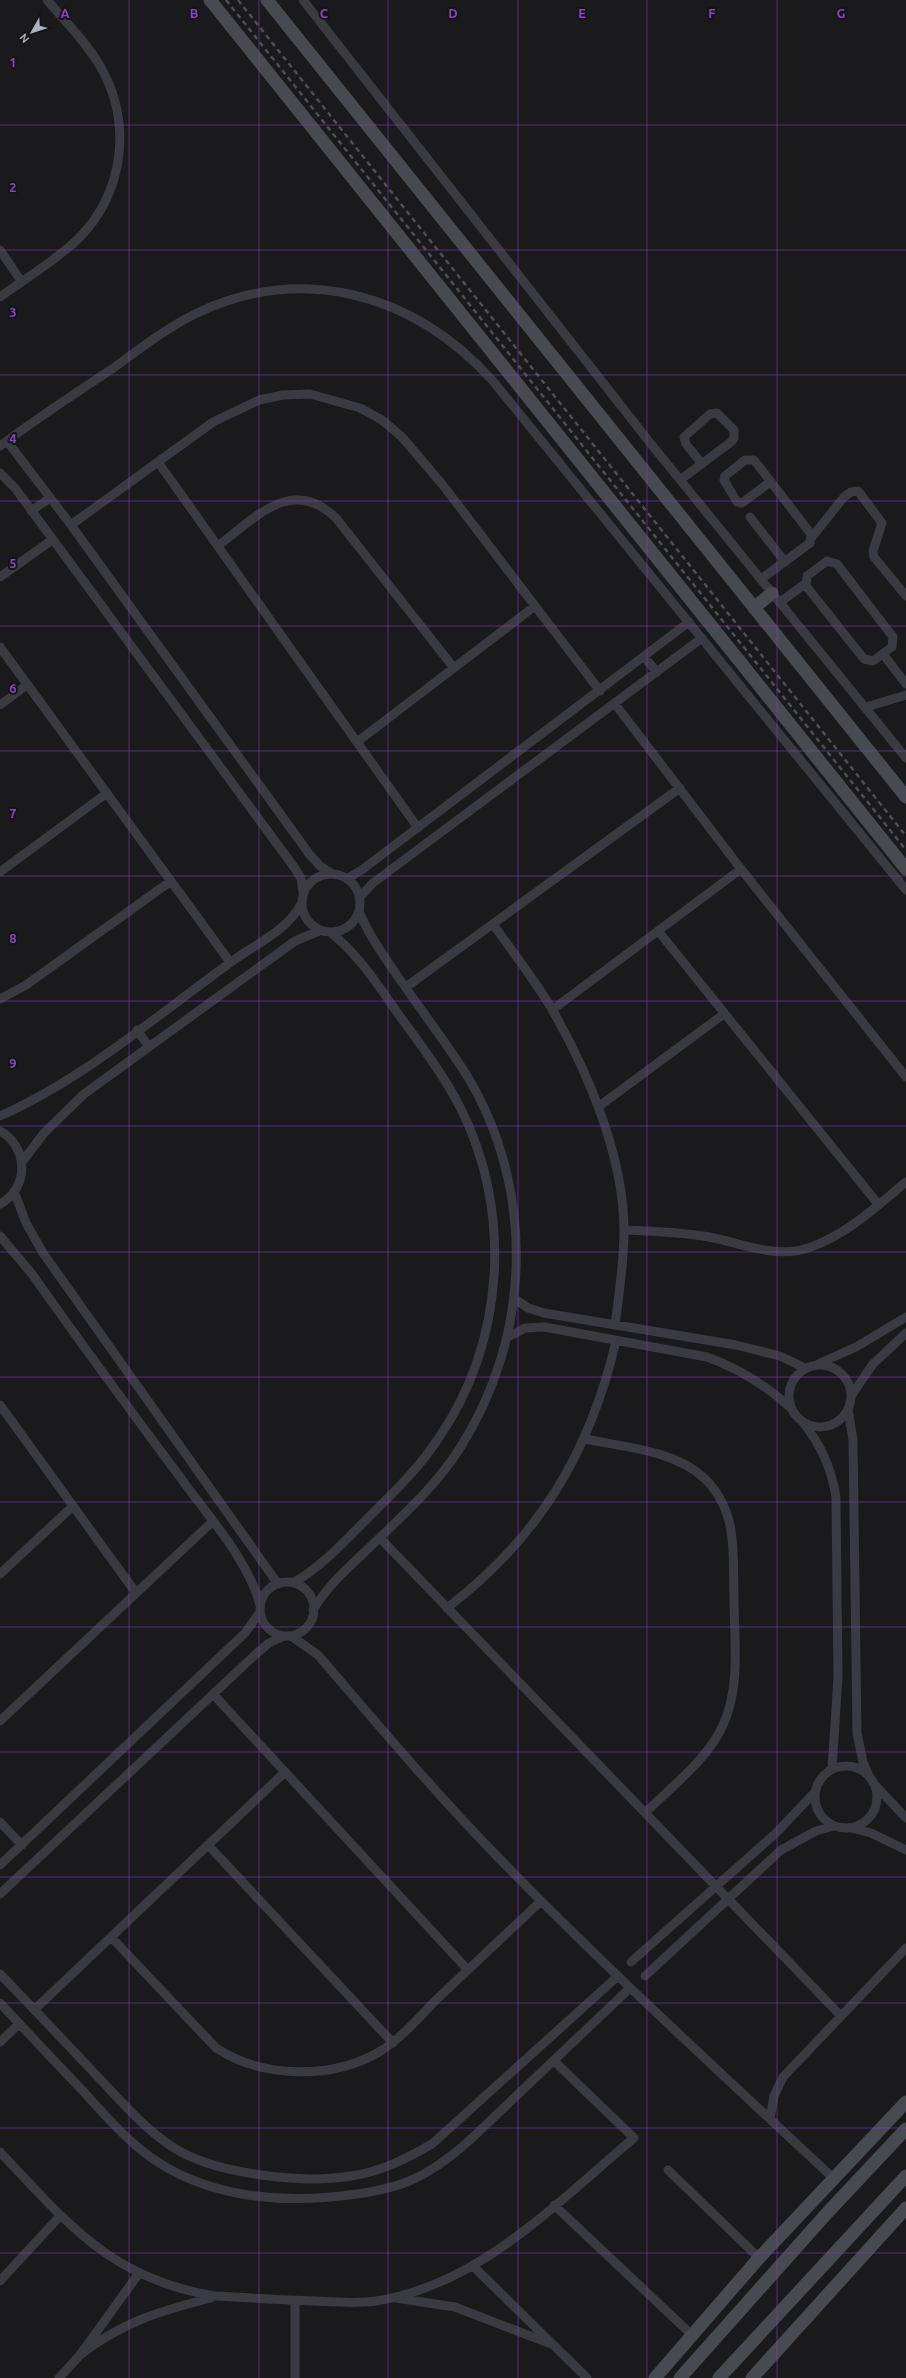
<svg xmlns="http://www.w3.org/2000/svg" width="906" height="2378" viewBox="0 0 906 2378" font-family="Ubuntu,sans-serif">
<style>
.lines{fill:none;stroke-linecap:round;stroke-linejoin:round}
.street{stroke:#3a3b42;stroke-width:9}
.secondary{stroke:#484a52;stroke-width:13}
.rail{stroke:#4d4f57;stroke-width:2.5;stroke-dasharray:5 4;stroke-linecap:butt}
.grid{fill:none;stroke:#8546bf;stroke-width:1;stroke-opacity:0.55}
.grid-label{font-size:13px;text-anchor:middle;font-weight:bold;fill:#8546bf;stroke:#151417;stroke-width:4;stroke-linejoin:round;paint-order:stroke}
</style>
<rect width="100%" height="100%" fill="#1a191c"/>
<g class="lines">
<path class="street" d="M303,0L651,444L906,758
M0,250L21,281
M0,297C26,278 55,261 78,239C124,193 133,123 100,66C86,42 65,21 47,0
M7,441L71,525L310,855L320,866L333,874
M0,446C36,419 74,394 112,369C138,350 165,329 195,314C303,262 414,294 492,380L906,890
M158,462L418,828
M0,473L15,488L294,867L301,878L303,892
M680,480L731,442L734,438V430L717,413L710,414L684,437L686,444L702,464
M31,511L50,498
M750,517L785,562
M71,525L213,422L259,400L283,395L310,394L360,408L382,420L402,437L442,484L600,691
M812,537L844,497L851,492L858,491L882,523L873,551L874,557L906,596
M218,546C255,518 292,475 336,518L454,668
M827,561L837,564L893,637L892,647L873,661L864,659L806,586L807,576Z
M0,577L52,540
M761,579L810,543L811,534L754,460H745L725,476L724,480L737,502L742,503L770,482
M780,602L805,584
M0,647L230,962
M883,654L906,684
M644,657L657,672
M615,704L741,869L906,1077
M0,705L27,685
M866,707L906,695
M357,742L535,606
M0,872L107,793
M302 903a29 29 0 1 1 58 0a29 29 0 1 1-58 0Z
M347,879L363,869L689,622
M360,897L373,883L702,638
M493,924C513,953 536,981 553,1011C589,1074 624,1158 624,1231C624,1263 619,1294 615,1325
M659,932L878,1204
M406,987L680,788
M0,999L26,985L171,881
M552,1010L741,869
M137,1030L149,1047
M598,1107L724,1014
M0,1116C83,1079 154,1018 227,965C251,946 287,932 301,904
M0,1131C28,1146 30,1188 0,1204
M22,1162L44,1133L84,1094L295,941L319,931
M14,1191L26,1223L43,1253L278,1584
M624,1230C653,1231 681,1232 709,1237C741,1243 775,1259 808,1248C845,1236 876,1207 906,1182
M0,1236L32,1274C80,1342 130,1410 180,1477C207,1515 248,1559 260,1605
M515,1299L528,1308L544,1313L736,1345L780,1356L805,1368
M508,1337L525,1328L544,1327L707,1357C740,1369 766,1385 792,1409
M818,1364L856,1347L906,1317
M789 1396a31 31 0 1 1 62 0a31 31 0 1 1-62 0Z
M851,1396L873,1364L906,1333
M0,1405L136,1593
M848,1409L853,1440L857,1733L863,1762L869,1776
M802,1421C821,1445 831,1467 836,1497L838,1678L832,1768
M585,1439C624,1447 674,1450 704,1478C717,1490 726,1508 730,1525C735,1548 733,1574 734,1597C734,1639 741,1686 723,1725C709,1758 670,1788 645,1813
M380,1538L841,2016
M0,1574L73,1506
M260 1609a27 27 0 1 1 54 0a27 27 0 1 1-54 0Z
M293,1583C325,1565 350,1535 377,1509C399,1487 421,1465 438,1439C505,1343 513,1211 460,1107C445,1078 426,1052 407,1026C383,994 363,958 331,933
M447,1608C539,1538 590,1452 616,1341
M313,1610C328,1585 349,1567 370,1547C402,1516 436,1486 460,1448C532,1335 536,1189 466,1074C444,1040 419,1007 396,974C382,953 368,934 359,911
M291,1636L318,1655C375,1721 431,1788 492,1851C601,1964 718,2070 833,2178
M213,1694L468,1970
M0,1721L212,1522
M815 1797a31 31 0 1 1 62 0a31 31 0 1 1-62 0Z
M875,1785L906,1818
M0,1822L22,1845
M851,1828L871,1833L906,1850
M208,1845L393,2043
M0,1865L245,1633L260,1612
M0,1894L257,1653L269,1643L284,1636
M111,1937L216,2048C262,2078 331,2080 379,2052C401,2039 419,2017 437,1999C472,1966 506,1934 541,1901
M631,1962L776,1833L815,1792
M0,1974C33,2008 66,2043 98,2077C121,2101 143,2127 171,2146C212,2174 302,2184 351,2176C380,2172 406,2159 432,2144L618,1976
M645,1976L781,1850L816,1831L834,1826
M0,2003C28,2033 55,2062 83,2091C101,2111 119,2132 140,2149C193,2193 265,2203 331,2197C395,2191 424,2182 472,2138L630,1988
M34,2010L285,1772
M0,2042L19,2024
M770,2119L774,2096L783,2077L906,1948
M0,2152C68,2224 111,2279 215,2296C249,2298 282,2300 315,2301C336,2302 356,2304 376,2301C480,2285 557,2202 634,2138L554,2061
M668,2170L759,2258
M554,2205L692,2335
M473,2266L587,2378
M0,2281L60,2216
M396,2298L455,2307L551,2344
M80,2355C122,2322 160,2311 211,2298
M59,2378L80,2355L139,2273
M295,2378V2301"/>
<path class="secondary" d="M210,0L906,869
M267,0L906,797
M754,608L772,593
M655,2378L759,2258L906,2102
M680,2378L828,2212L906,2129
M719,2378L906,2176
M752,2378L906,2208"/>
<path class="rail" d="M226,0L906,850
M238,0L906,836"/>
</g>
<path class="grid" d="M129,0V2378M259,0V2378M388,0V2378M518,0V2378M647,0V2378M777,0V2378M0,125H906M0,250H906M0,375H906M0,501H906M0,626H906M0,751H906M0,876H906M0,1001H906M0,1126H906M0,1252H906M0,1377H906M0,1502H906M0,1627H906M0,1752H906M0,1877H906M0,2003H906M0,2128H906M0,2253H906"/>
<g class="grid-label">
<text x="65" y="18">A</text>
<text x="194" y="18">B</text>
<text x="324" y="18">C</text>
<text x="453" y="18">D</text>
<text x="582" y="18">E</text>
<text x="712" y="18">F</text>
<text x="841" y="18">G</text>
<text x="13" y="67">1</text>
<text x="13" y="192">2</text>
<text x="13" y="317">3</text>
<text x="13" y="443">4</text>
<text x="13" y="568">5</text>
<text x="13" y="693">6</text>
<text x="13" y="818">7</text>
<text x="13" y="943">8</text>
<text x="13" y="1068">9</text>
</g>
<g transform="translate(32 32) rotate(231)" stroke="#151417" stroke-width="3" paint-order="stroke">
<path d="M0-3L7 15L0 10L-7 15Z" fill="#abb0bd"/>
<text y="-6" font-size="11" font-weight="bold" text-anchor="middle" fill="#abb0bd">N</text>
</g>
</svg>
